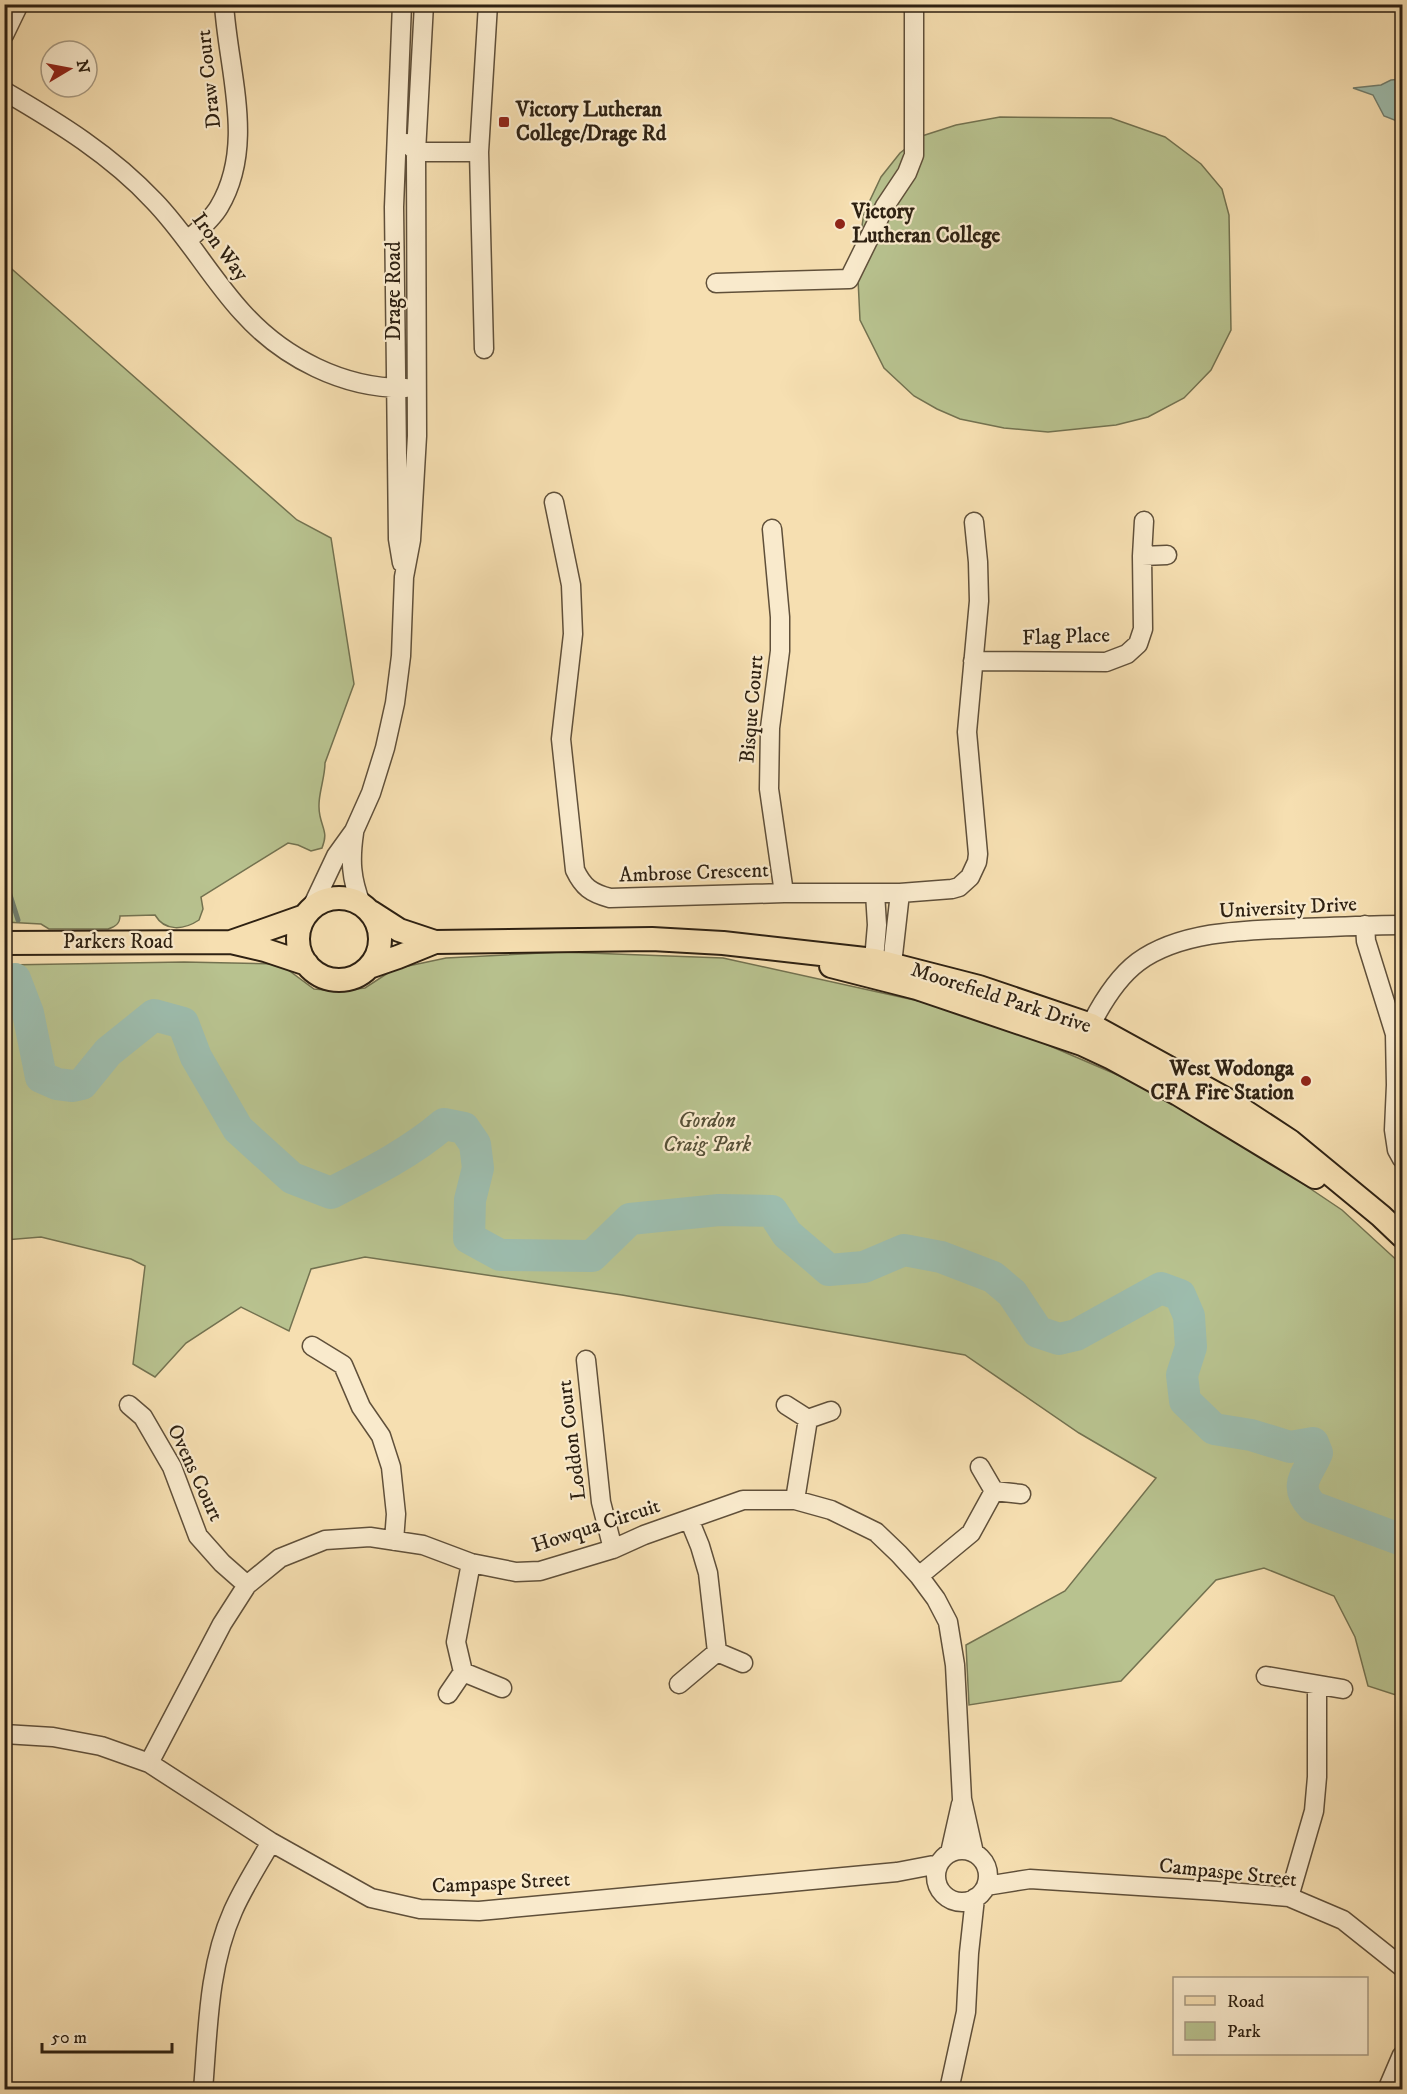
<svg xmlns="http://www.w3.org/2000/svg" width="1407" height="2094" viewBox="0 0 1407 2094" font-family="'IM FELL DW Pica',serif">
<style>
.green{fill:#b8c28f;stroke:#737250;stroke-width:1.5}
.water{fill:#9dbcad;stroke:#717e6f;stroke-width:1.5}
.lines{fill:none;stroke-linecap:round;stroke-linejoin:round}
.stream{stroke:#717e6f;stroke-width:5}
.river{stroke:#9dbcad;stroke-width:32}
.minor-casing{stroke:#60503a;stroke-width:21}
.major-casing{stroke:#2e2112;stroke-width:26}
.minor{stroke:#f9eacc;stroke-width:18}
.major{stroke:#f6dfb1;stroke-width:22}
.poi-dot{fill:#8f2418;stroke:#f9eacc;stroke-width:2}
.labels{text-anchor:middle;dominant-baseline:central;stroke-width:4.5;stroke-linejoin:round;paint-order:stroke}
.street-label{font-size:21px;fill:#2e2112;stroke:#f9eacc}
.poi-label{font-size:21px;font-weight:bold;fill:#2e2112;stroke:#f9eacc;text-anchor:start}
.park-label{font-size:21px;font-style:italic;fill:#575138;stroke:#f9eacc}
</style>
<rect width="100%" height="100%" fill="#f6dfb1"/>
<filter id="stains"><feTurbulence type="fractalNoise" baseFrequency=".00333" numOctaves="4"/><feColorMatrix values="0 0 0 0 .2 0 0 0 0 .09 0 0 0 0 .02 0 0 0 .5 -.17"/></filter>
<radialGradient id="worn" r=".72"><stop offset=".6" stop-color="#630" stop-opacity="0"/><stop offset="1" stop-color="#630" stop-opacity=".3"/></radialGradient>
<path class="green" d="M1000,117L1111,118L1165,137L1201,164L1222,189L1229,215L1231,330L1211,370L1184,398L1148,417L1116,425L1048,432L1004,428L960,419L937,409L914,396L884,368L860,320L857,258L864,213L881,177L900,153L922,136L956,125Z
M5,263L297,520L331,538L354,684L325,763C325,780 316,798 320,816C323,830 328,833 322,848L311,851L298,845L288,843L201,897L203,909L199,920C184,930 165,932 155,915L120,916C120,924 115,927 108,929H49L41,924L5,922Z
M1400,608H1402V726Z
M561,952L723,958L973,1013L1183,1103L1342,1210L1402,1265V1697L1368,1686L1355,1637L1334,1596L1264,1568L1216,1580L1121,1681L969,1705L966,1645L1065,1591L1156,1478L1079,1433L965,1355L622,1295L365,1257L311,1269L289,1331L241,1307L186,1343L155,1377L133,1364L145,1266L131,1259L41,1237L5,1240V965L184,962L280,964L314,989L338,991L365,988L394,969L446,958Z"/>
<path class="water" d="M1402,79V123L1384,116L1373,95L1353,88L1381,85L1391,80Z"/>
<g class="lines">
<path class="stream" d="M4,876L18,920"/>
<path class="river" d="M15,979L28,1013L41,1077L57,1084L73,1086L82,1084L108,1052L154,1015L183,1023L196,1057L238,1129L292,1178L331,1193C370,1173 410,1153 444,1124L464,1128L475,1144L478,1168L470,1200L469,1238L500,1255L592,1256L630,1219L719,1210L772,1211L787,1234L829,1270L864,1267L904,1250L941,1257L993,1277L1012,1293L1038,1332L1059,1339L1076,1335L1161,1288L1180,1295L1189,1316L1191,1347L1182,1375L1185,1401L1214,1429L1251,1435L1290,1447L1313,1443L1317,1453C1308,1475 1292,1485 1313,1507L1402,1540"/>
<defs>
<path id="minor" d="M4,35L19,4
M4,91C59,123 111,155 154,201C187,235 210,277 242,312C283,358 344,389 406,388
M407,143L416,152H479
M188,240C199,230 212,219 219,207C256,145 228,71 224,4
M716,283L849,279L885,206L907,173L914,155V4
M484,349L479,152L488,4
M554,502L571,585L573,634L561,739L575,870C583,887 591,893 610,898L784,893H900L952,889L959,887L970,877L977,862L978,854L967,732L979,601L978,562L974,522
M772,529L780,617V651L770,728L769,789L784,893
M1142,556L1167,555
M402,563L398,539L394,207L402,4
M973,661L1106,662L1127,654L1138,644L1143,629L1142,556L1144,521
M354,833C350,860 351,878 361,904
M875,893L877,925L874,960L878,971
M311,909L336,856L354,831L371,793L385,748L395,703L401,656L404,577L411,540L417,436L416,152L424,4
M1365,925L1366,941L1395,1034L1396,1085L1394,1130L1397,1150L1402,1159
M883,975L892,964L900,893
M1085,1037C1097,1011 1114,980 1138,962C1182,930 1249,930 1302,928C1335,927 1369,925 1402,925
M312,1346L343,1365L361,1407L381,1436L391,1467L396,1514L394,1541
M586,1360L601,1502L613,1549
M129,1405L143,1417L172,1467L198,1536L222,1563L247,1585
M786,1405L808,1419L795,1500
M808,1419L831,1411
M994,1491L1021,1494
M689,1519L700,1546L708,1573L717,1652L743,1663
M919,1576L971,1533L994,1491L980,1467
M463,1672L456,1642L471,1563
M1266,1676L1343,1689
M679,1684L717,1652
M448,1694L463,1672L502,1688
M4,1734L53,1737L101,1746L149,1763L271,1842L371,1898L420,1909L479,1911L897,1872L939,1864
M149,1763L222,1624L247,1585L280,1558L325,1540L370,1537L423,1545L471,1563L516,1572L540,1571L613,1549L644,1535L743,1500H795L831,1510L876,1532L899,1554L919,1576L936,1599L948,1622L955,1665L962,1799L974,1853
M936 1876a26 26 0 1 1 52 0a26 26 0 1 1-52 0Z
M950,1853L961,1804
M986,1886L1030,1879L1217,1891L1289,1897L1343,1920L1402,1967
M1289,1897L1314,1811L1317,1777V1685
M203,2090C208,2030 208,1967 233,1911C243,1888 258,1865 271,1842
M949,2090L966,2012L969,1953L975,1898
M1387,2090L1402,2055"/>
<path id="major" d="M298 939a41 41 0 1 1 82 0a41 41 0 1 1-82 0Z
M371,912L399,930L435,942L652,939L723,943L874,960L979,987L1091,1025L1229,1101L1290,1141L1381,1216L1402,1236
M231,942L305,916
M4,943L231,942L265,950L307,964
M831,966L917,988L1082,1044L1112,1058L1178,1094L1315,1177
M369,967L398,957L435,942"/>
</defs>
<use href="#minor" class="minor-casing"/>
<use href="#major" class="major-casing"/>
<use href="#minor" class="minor"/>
<use href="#major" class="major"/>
</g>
<g class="poi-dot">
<rect x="498" y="116" width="12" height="12" rx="3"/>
<circle cx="840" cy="224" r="6"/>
<circle cx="1306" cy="1081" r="6"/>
</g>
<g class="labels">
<g class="street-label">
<text transform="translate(209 79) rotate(-96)">Draw Court</text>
<text transform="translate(220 247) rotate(53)">Iron Way</text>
<text transform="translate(394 291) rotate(-90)">Drage Road</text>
<text transform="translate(1066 637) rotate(-2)">Flag Place</text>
<text transform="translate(752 709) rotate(-85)">Bisque Court</text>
<text transform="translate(694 873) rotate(-2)">Ambrose Crescent</text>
<text transform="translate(1288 908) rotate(-3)">University Drive</text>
<text x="118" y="942">Parkers Road</text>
<text transform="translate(1001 998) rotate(18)">Moorefield Park Drive</text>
<text transform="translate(572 1440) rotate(-97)">Loddon Court</text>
<text transform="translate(195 1473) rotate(65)">Ovens Court</text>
<text transform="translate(596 1526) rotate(-18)">Howqua Circuit</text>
<text transform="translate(1228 1873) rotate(6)">Campaspe Street</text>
<text transform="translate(501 1883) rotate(-3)">Campaspe Street</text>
</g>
<g class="poi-label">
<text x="516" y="110">Victory Lutheran<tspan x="516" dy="24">College/Drage Rd</tspan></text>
<text x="852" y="212">Victory<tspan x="852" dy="24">Lutheran College</tspan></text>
<text x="1294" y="1069" text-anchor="end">West Wodonga<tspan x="1294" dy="24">CFA Fire Station</tspan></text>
</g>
<g class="park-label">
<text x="707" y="1121">Gordon<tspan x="707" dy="24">Craig Park</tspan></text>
</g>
</g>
<rect width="1407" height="2094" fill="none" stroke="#f6dfb1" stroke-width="24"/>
<rect x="6" y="6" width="1395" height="2082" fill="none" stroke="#2e2112" stroke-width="3"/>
<rect x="12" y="12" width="1383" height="2070" fill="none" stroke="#2e2112" stroke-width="1.5"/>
<rect x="1173" y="1977" width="195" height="78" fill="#f9eacc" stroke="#a89a82" stroke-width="1.5"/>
<rect x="1185" y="1996" width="30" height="9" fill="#f6dfb1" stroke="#a89a82" stroke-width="1.5"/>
<text x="1227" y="2007" font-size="18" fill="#2e2112">Road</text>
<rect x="1185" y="2022" width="30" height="18" fill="#b8c28f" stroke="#a89a82" stroke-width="1.5"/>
<text x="1227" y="2037" font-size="18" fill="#2e2112">Park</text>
<g transform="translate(69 69) rotate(80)"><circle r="28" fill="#f9eacc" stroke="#a89a82" stroke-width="1.5"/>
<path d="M0-4.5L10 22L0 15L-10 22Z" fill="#8f2418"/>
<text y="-9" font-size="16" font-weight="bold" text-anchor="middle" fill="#2e2112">N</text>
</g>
<path d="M42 2043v9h130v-9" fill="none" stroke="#2e2112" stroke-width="3"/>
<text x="51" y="2043" font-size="18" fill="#2e2112" stroke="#f9eacc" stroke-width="4.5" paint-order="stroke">50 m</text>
<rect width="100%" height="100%" filter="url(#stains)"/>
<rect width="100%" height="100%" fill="url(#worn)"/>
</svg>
